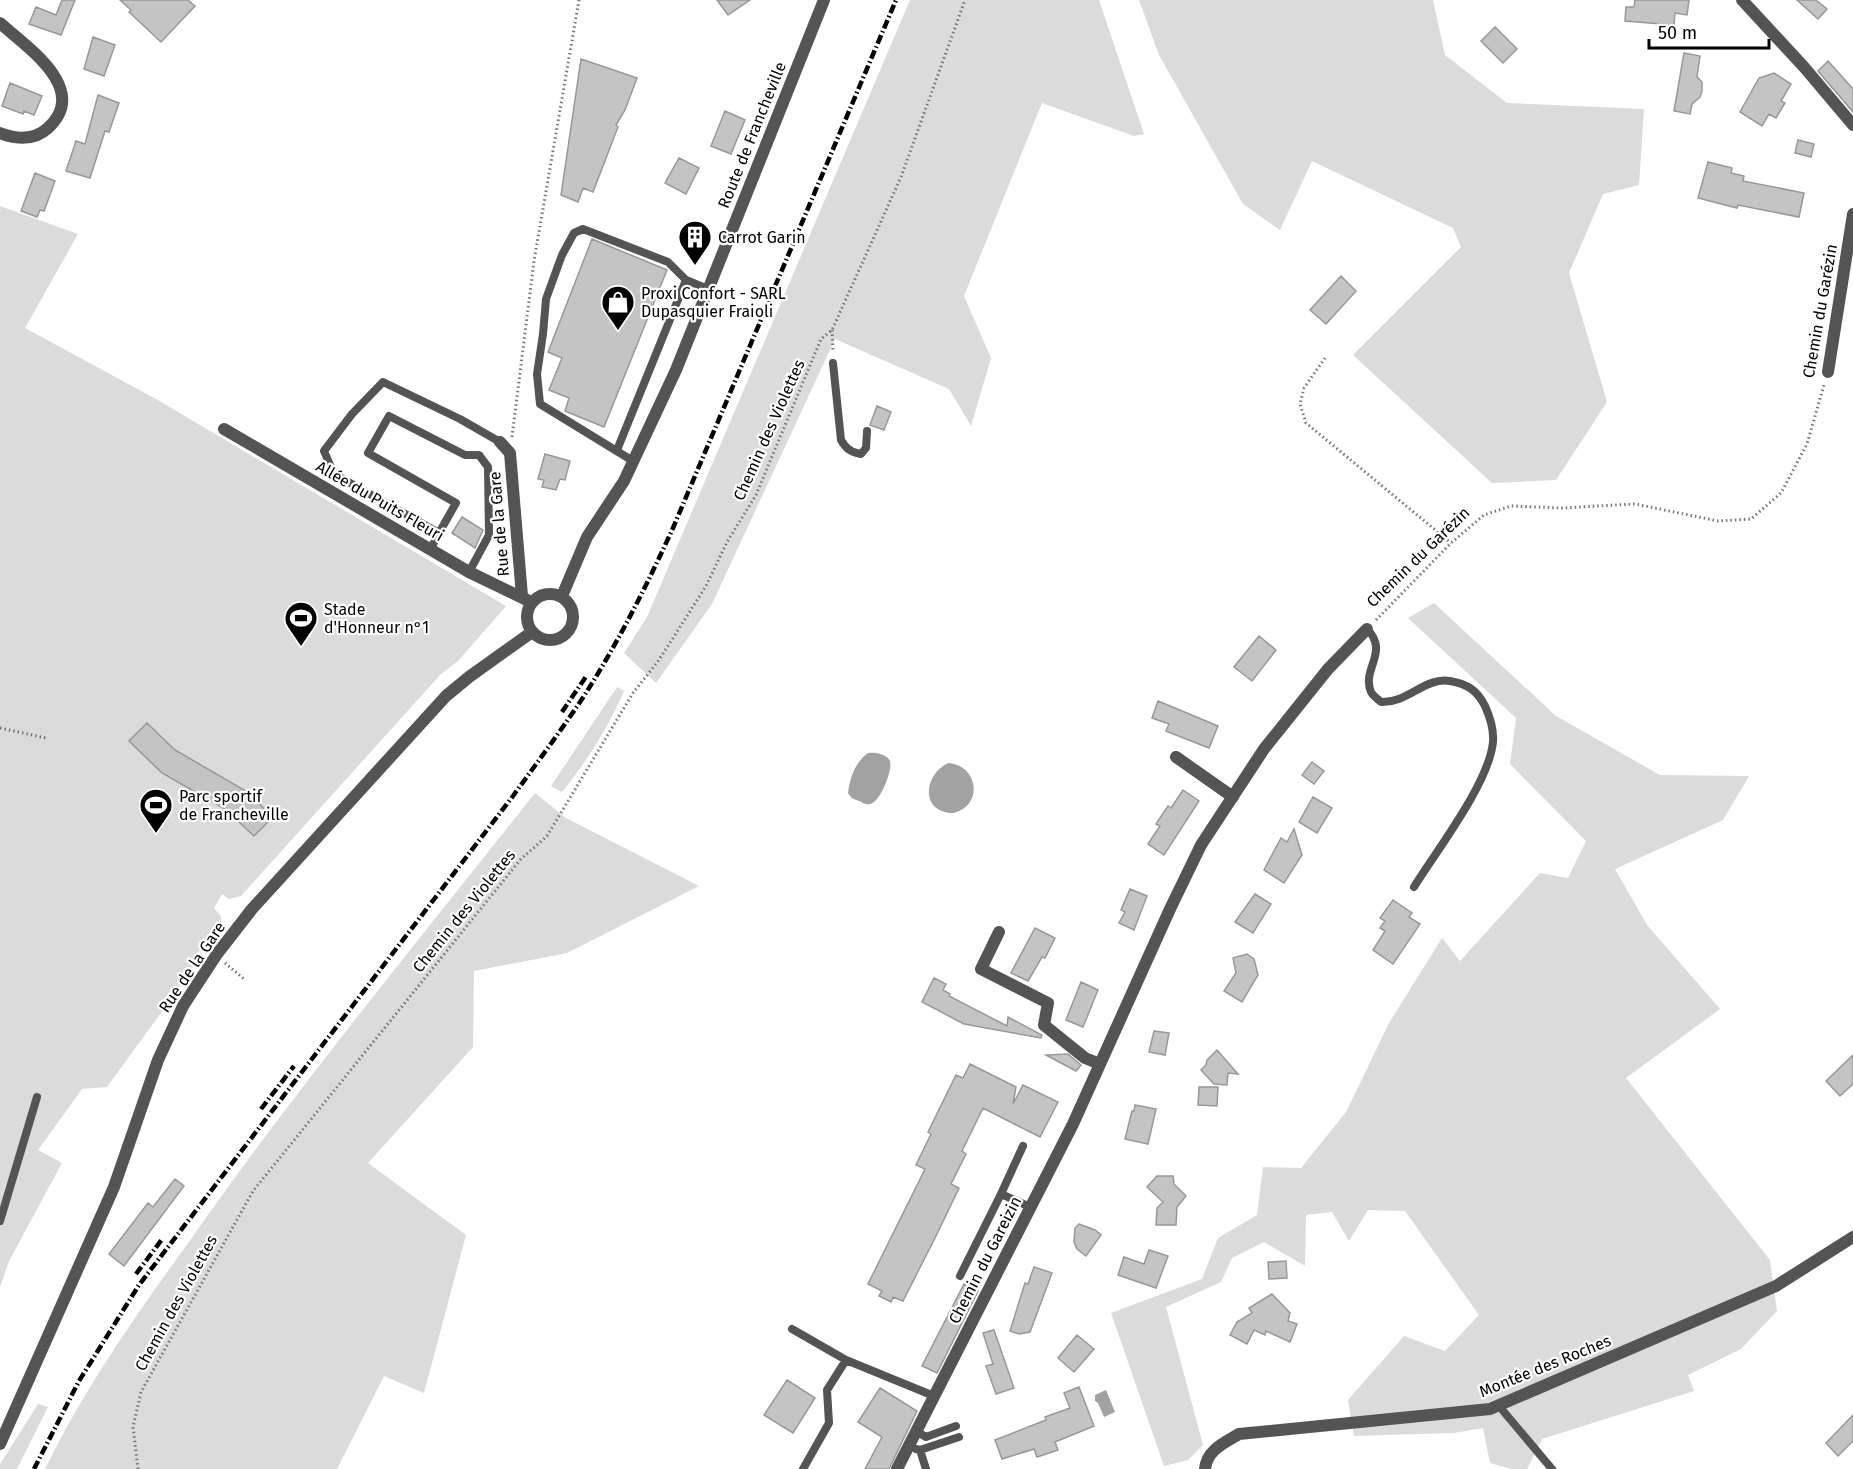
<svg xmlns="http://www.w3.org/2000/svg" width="1853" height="1469" viewBox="0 0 1853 1469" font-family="'Fira Sans',sans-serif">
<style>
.green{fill:#dbdbdb}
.water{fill:#a2a2a2}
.building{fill:#c4c4c4;stroke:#989898;stroke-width:1.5}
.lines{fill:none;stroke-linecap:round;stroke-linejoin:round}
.path{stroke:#767676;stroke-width:3;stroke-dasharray:1.5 3;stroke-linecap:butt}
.service{stroke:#545454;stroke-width:8}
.minor{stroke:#545454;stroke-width:12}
.tertiary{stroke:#545454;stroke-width:12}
.rail{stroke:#000;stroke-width:4.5;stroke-dasharray:9 3 1.5 3;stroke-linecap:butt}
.labels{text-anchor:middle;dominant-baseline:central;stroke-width:4.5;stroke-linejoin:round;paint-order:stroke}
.street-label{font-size:16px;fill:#000;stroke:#fff}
.poi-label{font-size:16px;fill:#000;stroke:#fff;text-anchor:start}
</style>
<rect width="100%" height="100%" fill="#fff"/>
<path class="green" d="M910,0H1099L1144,134L1134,136L1042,103L964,296L991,358L971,426L949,389L835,339L712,604L656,683L624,653L647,617Z
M1139,0H1433L1445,55L1507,103L1644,109L1639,185L1603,194L1569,273L1607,402L1556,480L1492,483L1353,355L1461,247L1453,228L1312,161L1280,230L1243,204L1159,55Z
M0,206L78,234L25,328L156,399L506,606L459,660L440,675L241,896L229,899L222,894L214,908L221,916V922L191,962L193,969L107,1087L82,1089L38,1150L62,1163L9,1261L0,1287Z
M1434,603L1556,716L1660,775L1749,776L1723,820L1615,869L1647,925L1720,1009L1626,1078L1770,1260L1777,1311L1741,1349L1688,1375L1694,1391L1542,1439L1527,1469H1511L1490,1463L1483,1428L1454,1433L1354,1436L1348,1400L1404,1336L1445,1351L1479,1315L1405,1211L1368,1210L1349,1241L1332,1212L1306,1215L1305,1266L1264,1242L1232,1258L1221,1282L1166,1307L1203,1445L1188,1460L1164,1466L1111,1313L1202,1279L1218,1238L1257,1215L1263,1167L1301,1168L1346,1112L1389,1023L1442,938L1460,961L1540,873L1568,878L1586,841L1510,764L1516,718L1408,618Z
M617,687L624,691C608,728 587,761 562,792L551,786Z
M535,793L566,818L699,886L567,953L474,971L473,1047L368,1163L466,1235L424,1393L384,1376L337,1469H45C85,1387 138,1312 191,1239C299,1085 419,940 535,793Z
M38,1404L48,1407L17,1469H0V1464Z"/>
<path class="water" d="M868,753C875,752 887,754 890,761C893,769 881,800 872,803C868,806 863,803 859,801C853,799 851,798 848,793C850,778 855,762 868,753Z
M948,763C978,765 984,805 954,813C920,813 923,775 948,763Z
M1106,1390L1115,1412L1104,1417L1098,1403L1095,1401V1395Z"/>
<path class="building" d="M62,0H75L61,35L29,24L36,7L56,15Z
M120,0H188L195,6L161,42L129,12L131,10Z
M717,0H750L728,15Z
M1635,0H1689L1687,15L1675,13L1674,25L1625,21L1626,7H1634Z
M1797,0H1816L1827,9L1818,19Z
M1495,27L1517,49L1503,63L1481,41Z
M93,37L115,45L104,76L84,69Z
M1684,53L1700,56L1697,77L1702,82V91L1700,97L1692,104L1690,114L1674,111Z
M581,59L637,78L625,110L616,125L618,127L593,192L583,188L578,202L561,195Z
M1828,61L1853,89V112L1818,71Z
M1774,73L1791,84L1781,101L1785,103L1776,118L1769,114L1762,126L1740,112L1759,78Z
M10,83L42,96L34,115L24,111L23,114L2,106Z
M98,95L119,103L109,132L105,131L90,178L66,171L76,141L85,144Z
M725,111L745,120L731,154L711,146Z
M1798,140L1814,144L1811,157L1795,153Z
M679,158L699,168L686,194L665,183Z
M1708,162L1732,168L1731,173L1744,176L1743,181L1804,193L1799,217L1738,205L1737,208L1698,198Z
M35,173L55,181L44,211L40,210L37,217L21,211Z
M592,239L667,270L604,427L565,411L569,398L549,390L562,358L548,352Z
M1341,276L1356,291L1326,324L1310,310Z
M877,406L891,412L884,430L870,425Z
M545,454L570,461L565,480L560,479L556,490L542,487L544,480L538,479Z
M462,517L483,530L475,548L452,533Z
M1259,636L1276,650L1252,681L1234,667Z
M1158,701L1218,726L1209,748L1166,731L1169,724L1152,718Z
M147,723L175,750L251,794L272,818L254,836L225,809L162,773L129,741Z
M1312,762L1324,771L1314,784L1302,775Z
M1183,790L1199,801L1164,855L1148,844L1160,826L1156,824L1168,806L1171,808Z
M1313,797L1332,808L1317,833L1299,822Z
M1294,829L1302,855L1284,883L1264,870L1281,838L1287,842Z
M1130,889L1147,896L1134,930L1119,923L1125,912L1121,910Z
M1255,894L1271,904L1253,933L1235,922Z
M1393,900L1412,913L1409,917L1420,924L1393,964L1373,950L1385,931L1380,928L1385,921L1380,918Z
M1035,928L1055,938L1045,958L1042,957L1028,981L1011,973Z
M1247,954L1254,959L1258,975L1242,1002L1224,991L1236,973L1233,958Z
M934,978L946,984L943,990L950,994L949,996L1007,1026L1008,1017L1042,1035L1041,1038L964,1024L922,1002Z
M1081,982L1098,990L1083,1027L1066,1020Z
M1154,1031L1169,1033L1165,1055L1149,1052Z
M1217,1050L1238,1074L1228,1073L1227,1085L1214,1084L1201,1070L1206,1065L1207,1060Z
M1068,1054L1081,1065L1076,1071L1046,1055Z
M1853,1055V1084L1840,1096L1826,1081Z
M970,1064L1016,1087L1013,1104L1023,1085L1058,1102L1040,1137L983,1108L962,1151L966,1154L951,1184L959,1188L937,1234L903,1301L893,1297L891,1302L879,1296L882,1291L868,1284L925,1169L916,1165L931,1134L928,1132L956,1075L963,1078Z
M1199,1087H1218L1217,1106L1198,1105Z
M1135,1105L1156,1109L1148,1144L1125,1139L1132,1111H1134Z
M1157,1176H1173L1174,1184L1186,1196L1177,1207L1176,1225H1156L1157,1208L1163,1202L1147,1187Z
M175,1179L184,1186L124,1266L109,1254L148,1203L153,1207Z
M1079,1224L1095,1230L1101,1235L1086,1256L1077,1249L1074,1242L1075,1228Z
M1149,1250L1168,1256L1156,1288L1118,1275L1124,1257L1144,1264Z
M1286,1261L1287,1278L1269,1279L1268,1262Z
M1034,1267L1052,1273L1030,1332L1019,1334L1010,1331L1025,1283L1028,1284Z
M964,1284L978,1291L937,1373L922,1366Z
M1272,1294L1290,1313L1288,1321L1297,1324L1290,1342L1266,1331L1265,1335L1254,1330L1247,1344L1230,1335L1237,1322L1252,1313L1249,1308Z
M994,1330L1014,1388L996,1394L986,1366L993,1364L983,1333Z
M1077,1335L1094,1349L1074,1372L1058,1358Z
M787,1380L815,1398L793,1433L764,1415Z
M1079,1387L1094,1426L1055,1442L1058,1450L1037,1457L1034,1449L1002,1459L995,1440L1046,1420L1045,1417L1070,1408L1064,1393Z
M880,1388L917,1411L889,1469H865L882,1437L858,1422Z
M1853,1415V1441L1838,1456L1826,1443Z"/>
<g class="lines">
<path class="path" d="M832,330L833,352
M1325,358L1304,388L1300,404L1306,423L1451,543
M512,437L534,261L579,0
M1376,620L1451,543L1484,515L1511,506L1561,508L1635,504L1718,521L1751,519L1781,493L1807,444L1824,385
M0,728L46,738
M225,963L244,979
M138,1469L133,1427L141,1392L253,1191L521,859L547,836L633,693L659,660L706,586L727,542L756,495L821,339L832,330L901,177L965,0"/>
<path class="service" d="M686,280L708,289
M833,363L841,440C846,449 851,452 861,454L866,448L867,431
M617,450L686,280L668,262L583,229L574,233L562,255L546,299L543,334L537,374L540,404L633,461
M439,533L456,503L368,453L389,416L465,455H479L488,467L489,535L469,572
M430,550L439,533L334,474L324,451L352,414L383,382L460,419L500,442
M1367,629C1390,652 1361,669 1371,692C1373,696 1378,699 1381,702C1409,703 1424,677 1450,681C1467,684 1477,690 1485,706C1490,717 1494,729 1493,742C1489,783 1437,850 1414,887
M1001,1194L1023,1146
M0,1221L37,1097
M960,1276L1001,1194L1030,1207
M792,1329L846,1360L934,1396
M1499,1406L1552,1469
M916,1431L926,1437L956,1426
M916,1449L920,1450L926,1469
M920,1450L959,1437
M803,1469L829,1423L827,1390L846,1360"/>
<path class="minor" d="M1742,0L1804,67L1853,125
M0,23C28,48 90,89 48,128C34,141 16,139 0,133
M1828,372L1853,214
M224,429L469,572L531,602
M500,442L510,453L522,596
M527 617a23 23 0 1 1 46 0a23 23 0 1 1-46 0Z
M562,596L587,537L624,481L676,370L824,0
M1176,757L1233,797
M999,932L981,969L1048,1003L1044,1025L1085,1058L1100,1064
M0,1444L114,1187L158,1060L183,1006L217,954L252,909L446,696L469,677L532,632
M897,1469L1073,1124L1170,909L1201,845L1264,749L1328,669L1367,629"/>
<path class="tertiary" d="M1205,1469C1207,1450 1224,1443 1239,1434L1490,1409L1776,1286L1853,1237"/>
<path class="rail" d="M562,712L587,675
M261,1109L294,1066
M136,1274L163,1238
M34,1469L79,1381L139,1285L513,796C536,764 560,732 582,699C617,645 646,587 673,528L896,0"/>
</g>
<defs>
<symbol id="building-pin" viewBox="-11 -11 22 30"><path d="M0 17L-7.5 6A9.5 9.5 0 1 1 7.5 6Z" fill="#000" stroke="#fff"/><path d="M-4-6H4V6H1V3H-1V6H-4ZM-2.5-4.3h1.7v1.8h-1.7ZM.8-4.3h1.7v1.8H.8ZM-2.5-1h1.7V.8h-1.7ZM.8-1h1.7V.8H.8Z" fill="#fff"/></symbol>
<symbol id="shop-pin" viewBox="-11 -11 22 30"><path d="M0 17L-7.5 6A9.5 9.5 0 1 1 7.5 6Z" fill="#000" stroke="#fff"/><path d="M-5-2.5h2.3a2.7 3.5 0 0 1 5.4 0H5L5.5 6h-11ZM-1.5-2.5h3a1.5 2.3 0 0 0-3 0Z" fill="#fff"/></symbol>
<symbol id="stadium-pin" viewBox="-11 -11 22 30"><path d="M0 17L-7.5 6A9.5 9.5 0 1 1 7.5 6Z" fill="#000" stroke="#fff"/><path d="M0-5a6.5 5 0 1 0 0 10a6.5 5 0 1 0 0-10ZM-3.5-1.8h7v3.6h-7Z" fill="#fff"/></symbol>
</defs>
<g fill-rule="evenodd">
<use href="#building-pin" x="676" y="218" width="38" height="52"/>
<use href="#shop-pin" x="599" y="283" width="38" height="52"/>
<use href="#stadium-pin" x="282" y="599" width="38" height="52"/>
<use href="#stadium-pin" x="137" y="786" width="38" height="52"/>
</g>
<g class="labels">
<g class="street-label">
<text transform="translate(752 135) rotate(-68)">Route de Francheville</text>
<text transform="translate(1820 311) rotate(-80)">Chemin du Garézin</text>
<text transform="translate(769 430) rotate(-66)">Chemin des Violettes</text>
<text transform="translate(380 501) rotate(30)">Allée du Puits Fleuri</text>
<text transform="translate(499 524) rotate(-95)">Rue de la Gare</text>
<text transform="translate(1418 557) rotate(-44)">Chemin du Garézin</text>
<text transform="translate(464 911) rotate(-51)">Chemin des Violettes</text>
<text transform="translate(192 967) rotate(-56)">Rue de la Gare</text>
<text transform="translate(985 1260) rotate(-63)">Chemin du Gareizin</text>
<text transform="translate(176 1303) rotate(-61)">Chemin des Violettes</text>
<text transform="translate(1545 1366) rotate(-22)">Montée des Roches</text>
</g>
<g class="poi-label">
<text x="718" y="237">Carrot Garin</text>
<text x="641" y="293">Proxi Confort - SARL<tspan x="641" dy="18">Dupasquier Fraioli</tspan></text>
<text x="324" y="609">Stade<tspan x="324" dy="18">d'Honneur n°1</tspan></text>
<text x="179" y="796">Parc sportif<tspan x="179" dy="18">de Francheville</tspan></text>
</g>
</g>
<path d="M1649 39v9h120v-9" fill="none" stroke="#000000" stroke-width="3"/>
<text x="1658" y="39" font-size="18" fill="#000000" stroke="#ffffff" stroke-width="4.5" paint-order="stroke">50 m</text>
</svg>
